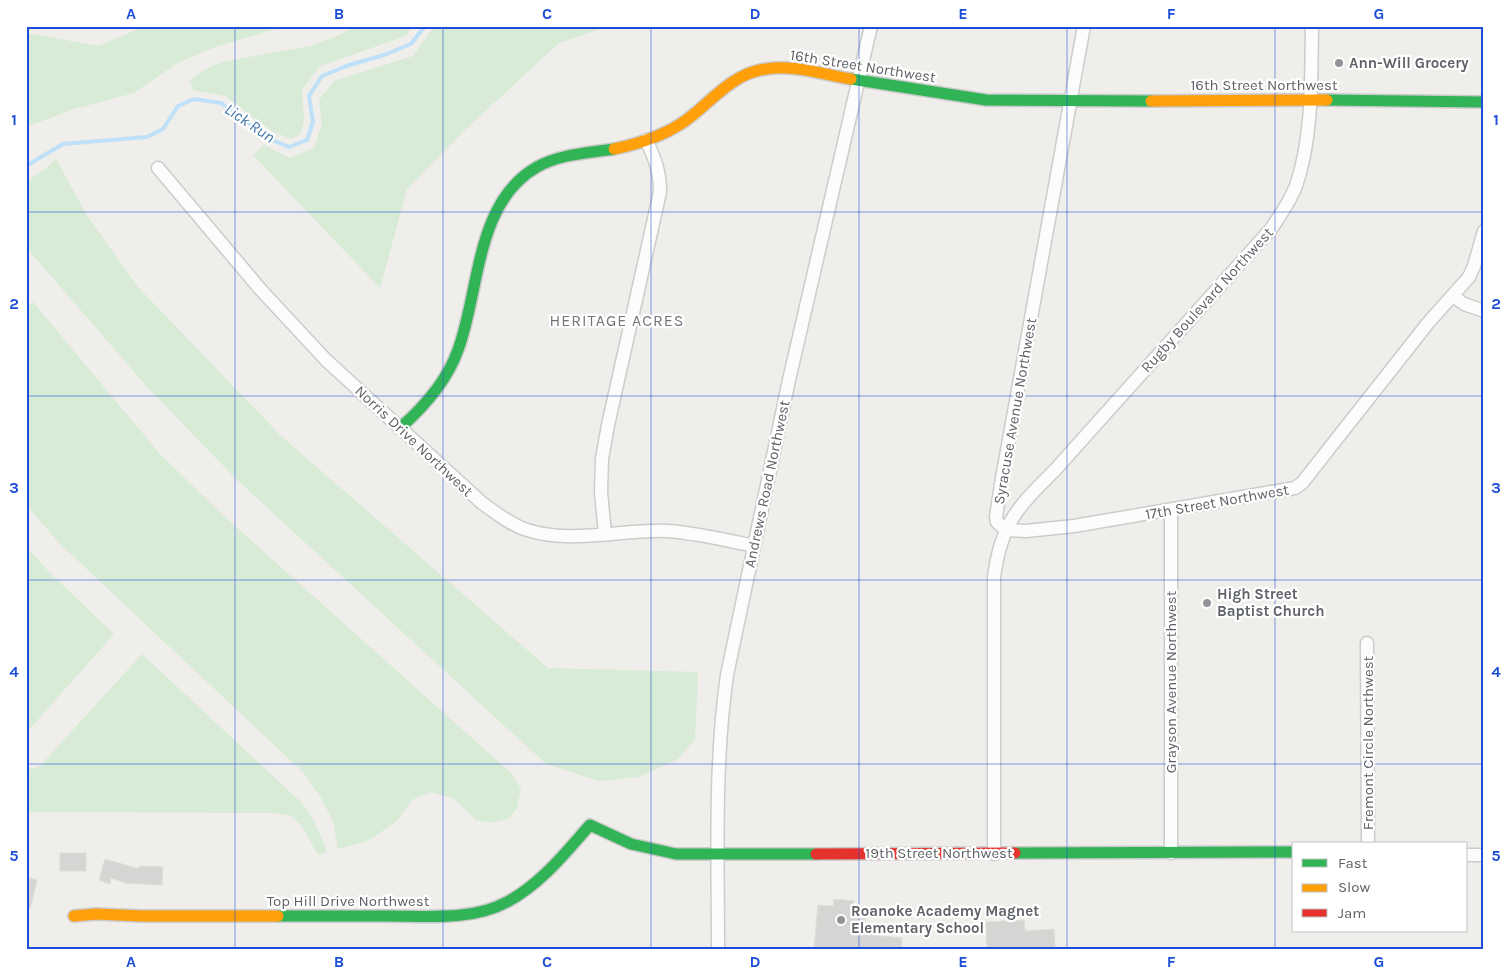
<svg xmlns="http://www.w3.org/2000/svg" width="1510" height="975" viewBox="0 0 1510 975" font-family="Karla,sans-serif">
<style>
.green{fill:#d8ebd6}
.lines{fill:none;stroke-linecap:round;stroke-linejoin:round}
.stream{stroke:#bfe0f9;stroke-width:4}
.building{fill:#d6d5d3;stroke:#deddd9}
.street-casing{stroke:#cbcccc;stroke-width:15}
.fast-casing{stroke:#cacacb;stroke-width:14}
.slow-casing{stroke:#cacacb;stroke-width:14}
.jam-casing{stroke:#cacacb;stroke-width:14}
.street{stroke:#fdfcfc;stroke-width:12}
.fast{stroke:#30b455;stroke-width:11}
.slow{stroke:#ff9f0a;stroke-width:11}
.jam{stroke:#e5322d;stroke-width:11}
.grid{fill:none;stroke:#1d4ed8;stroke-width:1;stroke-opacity:0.55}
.poi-dot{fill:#919496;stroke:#fff;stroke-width:2}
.labels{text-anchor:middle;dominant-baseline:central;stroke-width:4.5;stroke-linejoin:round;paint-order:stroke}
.poi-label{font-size:15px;font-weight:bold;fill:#5f6368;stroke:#fff;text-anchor:start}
.street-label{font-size:15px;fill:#5f6368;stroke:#fff}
.water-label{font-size:16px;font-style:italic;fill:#4174aa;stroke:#fff}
.neighbourhood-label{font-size:16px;letter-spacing:1px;fill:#70757a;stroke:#fff}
.neatline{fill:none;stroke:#1d4ed8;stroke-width:2}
.grid-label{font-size:16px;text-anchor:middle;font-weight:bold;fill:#1d4ed8}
</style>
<rect width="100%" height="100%" fill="#efeeea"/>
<path class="green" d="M145,26H287L215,47L179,62L134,93L74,109L26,127V33L99,46Z
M355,26H412L406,36L320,66L302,90L304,119L301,134L291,139L272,131L225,96L193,90L190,80L206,69L222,62L310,46L340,35Z
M434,26H609L559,43L467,128L407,189L380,288L253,155L264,145L290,158L314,148L322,123L319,100L334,81L413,56Z
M56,159L88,217L138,287L281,436L548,668L698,672L695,739L678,759L639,777L599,781L546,764L236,479L148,388L26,247V182L46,168Z
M33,302L160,454L226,518L511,773L521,789L517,808L508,819L491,823L476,820L453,798L431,792L412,800L397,821L368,841L338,849L333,821L320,796L303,772L60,544L26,505V308Z
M26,546L49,572L114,634L26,733Z
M142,654L302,803C314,818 320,834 327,852L318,855L301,825L291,816L275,813L26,812V767L31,769L40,766Z"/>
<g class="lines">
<path class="stream" d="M26,166L63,144L147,137L163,129L178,106L194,99L221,103L270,139L289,147L307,140L313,122L309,96L322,76L349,65L384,55L411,44L425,26"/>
</g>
<path class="building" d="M60,853H86V871H60Z
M105,859L139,869V866L163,867L162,885L126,883L111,878L110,884L99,880Z
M26,877L37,880L30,909H26Z
M834,899L854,901L853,908L866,909L865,931L873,935L902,938L901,949H814L818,905L833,906Z
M1024,920L1025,931L1054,929L1055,947L1049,949H987L986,922Z"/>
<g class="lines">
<defs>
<path id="street" d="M158,168L261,290L326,360L482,503C496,513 508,523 524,529C569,545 621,529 668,531C696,533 726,540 754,546
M1453,296L1464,304L1484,311
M1171,511V853
M1006,530L1026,531L1074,526L1295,488L1302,483L1428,323L1469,277L1474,266L1484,231
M1006,530L997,522L996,517L1002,478L1084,26
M605,534L601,492L602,459L608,425L660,192C660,172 655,158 646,140
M1367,643L1368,844
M994,854V577C1001,523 1018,507 1055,470L1271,229C1280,216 1290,201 1296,186C1313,136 1311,79 1312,26
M1466,855H1484
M718,949C718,858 714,765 727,675L789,380L871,26"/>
<path id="fast" d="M851,79L986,100L1151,101
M1327,100L1484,102
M400,428C425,406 447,381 458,350C480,291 475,202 537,167C560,154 588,153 614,149
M1015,853L1294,852
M278,916C315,916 351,916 388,916C427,916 472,921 507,902C541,884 565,853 590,825L631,844L676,854H816"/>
<path id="slow" d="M1151,101L1327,100
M614,149C638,144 665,135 685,121C709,104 730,76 760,70C790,63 821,74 851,79
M74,916L96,914L142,916H278"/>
<path id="jam" d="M816,854L1015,853"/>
</defs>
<use href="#street" class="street-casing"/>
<use href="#fast" class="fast-casing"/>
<use href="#slow" class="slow-casing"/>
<use href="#jam" class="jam-casing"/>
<use href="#street" class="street"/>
<use href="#fast" class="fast"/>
<use href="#slow" class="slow"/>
<use href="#jam" class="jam"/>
</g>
<path class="grid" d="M235,26V949M443,26V949M651,26V949M859,26V949M1067,26V949M1275,26V949M26,212H1484M26,396H1484M26,580H1484M26,764H1484"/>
<g class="poi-dot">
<circle cx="1339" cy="63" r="5"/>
<circle cx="1207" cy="603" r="5"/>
<circle cx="841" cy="920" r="5"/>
</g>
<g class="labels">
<g class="poi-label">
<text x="1349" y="63">Ann-Will Grocery</text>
<text x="1217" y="594">High Street<tspan x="1217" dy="17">Baptist Church</tspan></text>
<text x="851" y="911">Roanoke Academy Magnet<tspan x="851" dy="17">Elementary School</tspan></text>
</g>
<g class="street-label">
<text transform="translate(863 66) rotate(9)">16th Street Northwest</text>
<text x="1264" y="85">16th Street Northwest</text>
<text transform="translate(1207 300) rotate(-48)">Rugby Boulevard Northwest</text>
<text transform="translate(1015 411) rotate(-80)">Syracuse Avenue Northwest</text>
<text transform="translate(414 441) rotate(43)">Norris Drive Northwest</text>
<text transform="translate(767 484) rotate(-78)">Andrews Road Northwest</text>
<text transform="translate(1217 502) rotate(-10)">17th Street Northwest</text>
<text transform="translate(1171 682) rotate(-90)">Grayson Avenue Northwest</text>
<text transform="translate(1368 743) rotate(-90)">Fremont Circle Northwest</text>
<text x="939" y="853">19th Street Northwest</text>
<text x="348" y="901">Top Hill Drive Northwest</text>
</g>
<g class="water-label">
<text transform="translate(250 123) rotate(34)">Lick Run</text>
</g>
<g class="neighbourhood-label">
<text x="617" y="320">HERITAGE ACRES</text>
</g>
</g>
<rect width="1510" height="975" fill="none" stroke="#ffffff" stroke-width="55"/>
<rect x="1292" y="842" width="175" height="90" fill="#ffffff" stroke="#bfc1c3"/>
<rect x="1302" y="859" width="25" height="8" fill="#30b455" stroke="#bfc1c3"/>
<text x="1338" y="868" font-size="15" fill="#5f6368">Fast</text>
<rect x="1302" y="884" width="25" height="8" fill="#ff9f0a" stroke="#bfc1c3"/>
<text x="1338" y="892" font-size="15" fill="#5f6368">Slow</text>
<rect x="1302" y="909" width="25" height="8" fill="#e5322d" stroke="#bfc1c3"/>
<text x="1338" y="918" font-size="15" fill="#5f6368">Jam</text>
<rect x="28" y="28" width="1454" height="920" class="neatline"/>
<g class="grid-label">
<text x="131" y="19">A</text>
<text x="339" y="19">B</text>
<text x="547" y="19">C</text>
<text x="755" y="19">D</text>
<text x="963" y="19">E</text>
<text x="1171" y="19">F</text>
<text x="1379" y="19">G</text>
<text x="14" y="125">1</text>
<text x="1496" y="125">1</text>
<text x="14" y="309">2</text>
<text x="1496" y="309">2</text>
<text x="14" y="493">3</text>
<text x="1496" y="493">3</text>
<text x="14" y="677">4</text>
<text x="1496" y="677">4</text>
<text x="14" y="861">5</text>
<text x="1496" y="861">5</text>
<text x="131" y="967">A</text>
<text x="339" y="967">B</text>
<text x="547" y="967">C</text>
<text x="755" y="967">D</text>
<text x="963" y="967">E</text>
<text x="1171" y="967">F</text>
<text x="1379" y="967">G</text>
</g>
</svg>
